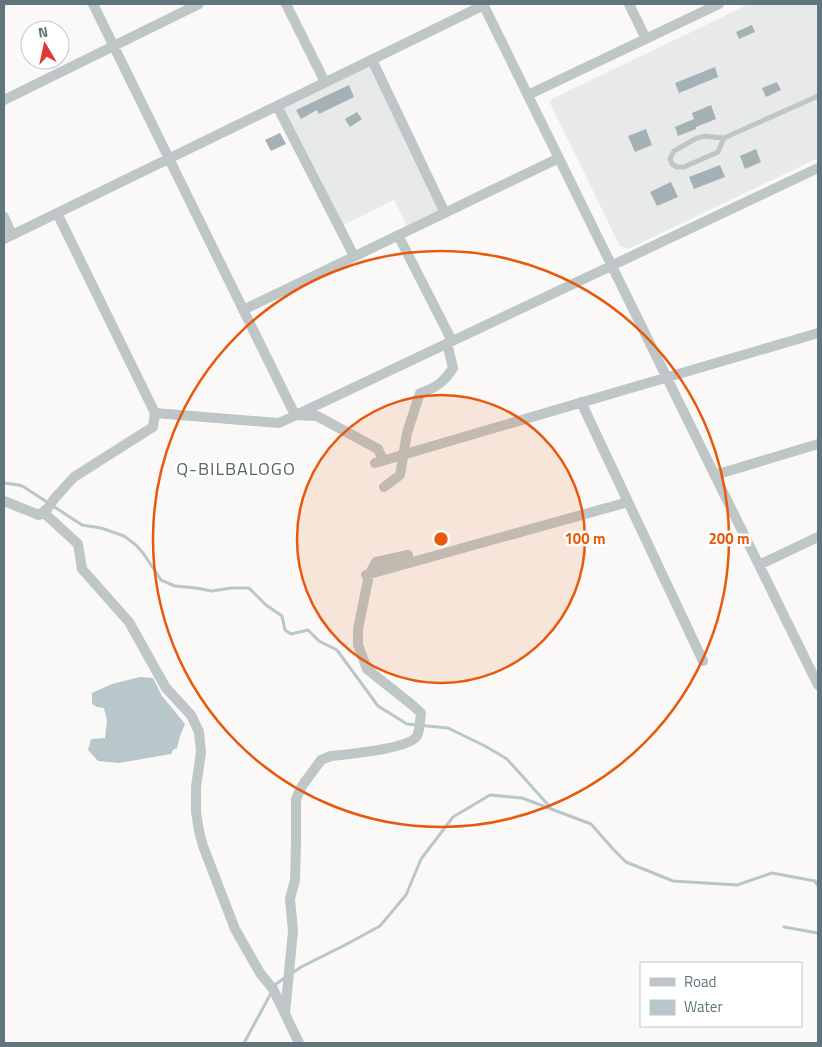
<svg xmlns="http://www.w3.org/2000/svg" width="822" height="1047" viewBox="0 0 822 1047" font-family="'Titillium Web',sans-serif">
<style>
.built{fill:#e8e9e9}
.water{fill:#b8c7c9}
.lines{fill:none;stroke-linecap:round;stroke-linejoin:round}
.stream{stroke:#b8c7c9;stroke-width:3}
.building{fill:#a5b2b5}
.lane{stroke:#bec6c8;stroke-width:5}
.street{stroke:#bec6c8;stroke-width:10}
.ring{fill:none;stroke:#e8590c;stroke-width:2.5}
.labels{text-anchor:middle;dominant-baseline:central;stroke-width:5;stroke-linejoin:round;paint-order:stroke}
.quarter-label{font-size:18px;letter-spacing:1px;fill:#57686d;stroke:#fff}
.centre{fill:#e8590c;stroke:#fff;stroke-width:2.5}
.ring-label{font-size:15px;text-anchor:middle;font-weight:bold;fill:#e8590c;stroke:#fff;stroke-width:5;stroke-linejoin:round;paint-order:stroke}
</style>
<rect width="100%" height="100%" fill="#faf9f8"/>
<path class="built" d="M749,4H818V158L628,249L620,246L550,103L552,99Z
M372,60L445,213L409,230L394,200L339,227L277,106Z"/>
<path class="water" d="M140,677L153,678L162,696L185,724L180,736L177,748L173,750L171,754L119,763L98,761L88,750L91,739L105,738L107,721L104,708L97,707L92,704V693L112,684Z"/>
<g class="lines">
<path class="stream" d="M4,483L19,485L24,487L82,525L101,528L124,536L136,545L143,553L161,580L175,586L196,588L212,591L231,588H249L266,605L282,616L285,630L291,634L308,630L319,641L337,650L378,706L407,724L448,728L485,746L507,759L550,807
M784,927L818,933
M291,974L301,967L347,944L380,926L406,895L421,859L453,817L490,795L522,798L591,824L613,849L626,862L673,881L737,885L772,873L815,881L818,886
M244,1043L276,984L286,977"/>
</g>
<path class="building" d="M752,25L755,32L739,39L736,32Z
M715,67L718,77L679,93L675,83Z
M777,82L781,90L766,97L762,88Z
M349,85L354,97L319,114L317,110L301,119L296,110Z
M711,105L716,119L696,127V129L678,136L675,127L694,119L692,113Z
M357,112L362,119L350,127L345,119Z
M646,129L652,145L635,152L628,136Z
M280,133L286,144L271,151L265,140Z
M756,149L761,162L745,169L740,156Z
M720,165L725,177L694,189L689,177Z
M671,182L678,197L657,206L650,192Z"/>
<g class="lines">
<path class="lane" d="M724,138L718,152L684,167H677L672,164L670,159L674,151L695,139L704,136L724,138L818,96"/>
<path class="street" d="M93,4L295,415L317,416L378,449L383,460
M286,4L325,82
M483,4L818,685
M629,4L646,39
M372,60L445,213
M528,95L719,4
M4,100L199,4
M277,106L354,256
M4,217L12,235
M398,235L452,341
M4,239L484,5
M243,310L559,158
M581,402L703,661
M155,413L279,423L818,168
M375,463L818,333
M715,475L818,444
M384,487L400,475L407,433L420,393C436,388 444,382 453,368L447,343
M4,501L39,515L48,508L54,499L74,477L153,427L155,413L57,213
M43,512L78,544L82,569L129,622L166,688L191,715L199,732L201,752L196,787V812L199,831L203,846L235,929L260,973L273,989L299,1043
M759,565L818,537
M366,575L628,502
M285,1013L293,931L290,899L295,880L296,844V799L302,786L321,760L331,756C348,754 409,749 417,736C420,730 420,720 421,713L411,704L367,669L358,645V629L369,575L376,562L408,555"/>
</g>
<circle cx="441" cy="539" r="144" fill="#e8590c" fill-opacity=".12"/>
<g class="ring">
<circle cx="441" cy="539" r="144"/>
<circle cx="441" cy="539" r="288"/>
</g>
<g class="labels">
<g class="quarter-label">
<text x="236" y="468">Q-BILBALOGO</text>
</g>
</g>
<circle cx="441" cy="539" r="8" class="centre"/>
<g class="ring-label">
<text x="585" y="544">100 m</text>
<text x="729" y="544">200 m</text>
</g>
<rect width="822" height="1047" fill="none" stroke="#60767c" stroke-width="10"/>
<rect x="640" y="962" width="162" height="65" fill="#ffffff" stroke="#bfc8cb"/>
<rect x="650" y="978" width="25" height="8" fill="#bec6c8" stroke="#bfc8cb"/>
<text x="684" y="987" font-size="15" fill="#60767c">Road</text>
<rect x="650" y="1000" width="25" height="15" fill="#b8c7c9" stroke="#bfc8cb"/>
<text x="684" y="1012" font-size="15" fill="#60767c">Water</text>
<g transform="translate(45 45) rotate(351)"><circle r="24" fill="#ffffff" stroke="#bfc8cb"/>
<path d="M0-4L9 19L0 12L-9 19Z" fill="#e13731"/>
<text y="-8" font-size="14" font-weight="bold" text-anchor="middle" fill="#60767c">N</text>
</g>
</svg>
